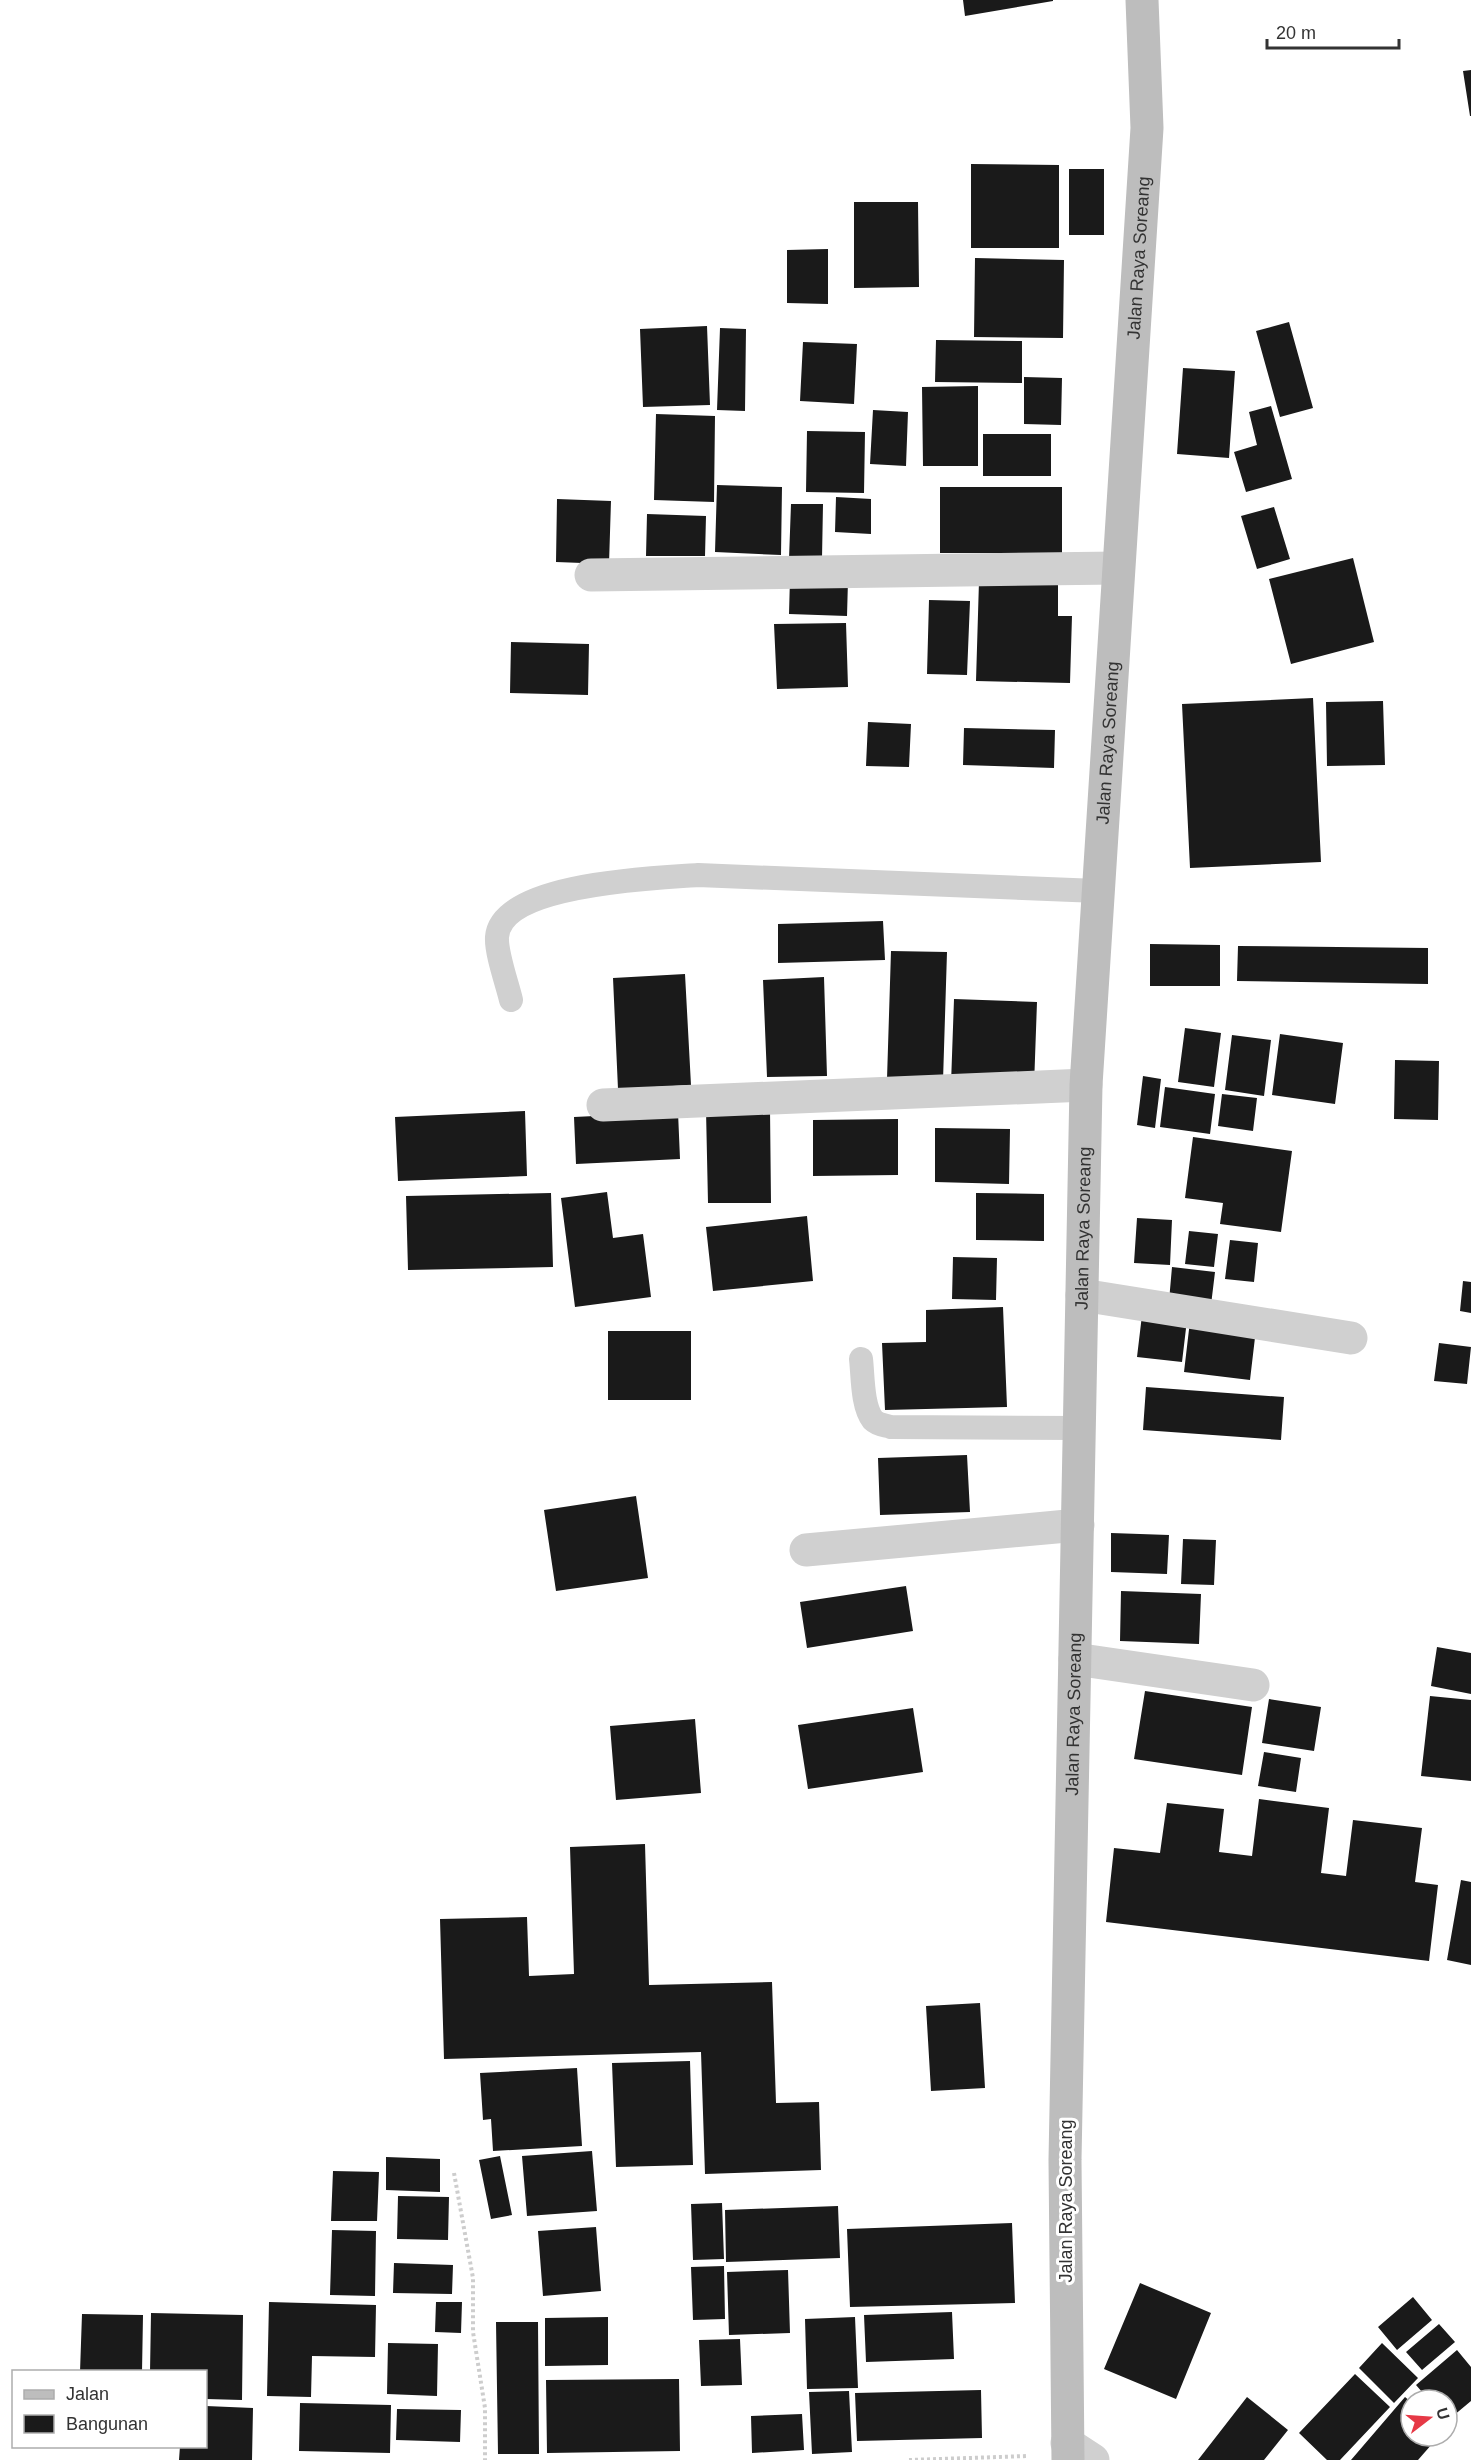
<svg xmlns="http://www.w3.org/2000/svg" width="1471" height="2460" viewBox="0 0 1471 2460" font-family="Arial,sans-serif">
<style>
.building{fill:#1a1a1a}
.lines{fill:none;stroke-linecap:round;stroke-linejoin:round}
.path{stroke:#cdcdcd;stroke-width:4;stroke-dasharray:3 3;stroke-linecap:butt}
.service{stroke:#d0d0d0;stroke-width:24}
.minor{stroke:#d0d0d0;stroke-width:33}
.secondary{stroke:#bdbdbd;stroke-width:33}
.labels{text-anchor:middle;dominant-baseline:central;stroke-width:6;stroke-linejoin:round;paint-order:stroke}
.street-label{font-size:18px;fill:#333;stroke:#fff}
</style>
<rect width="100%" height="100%" fill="#fff"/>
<path class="building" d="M963,0H1053V1L965,16Z
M1471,70V116H1470L1463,71Z
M971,164L1059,165V248H971Z
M1069,169H1104V235H1069Z
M854,202H918L919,287L854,288Z
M828,249V304L787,303V250Z
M975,258L1064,260L1063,338L974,337Z
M1289,322L1313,408L1280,417L1256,331Z
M707,326L710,405L643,407L640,329Z
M720,328L746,329L745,411L717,410Z
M936,340L1022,341V383L935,382Z
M803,342L857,344L854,404L800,401Z
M1183,368L1235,371L1229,458L1177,454Z
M1024,377L1062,378L1061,425L1024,424Z
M978,386V466H923L922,387Z
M1271,406L1292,479L1246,492L1234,452L1257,445L1249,412Z
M873,410L908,412L906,466L870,464Z
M656,414L715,416L714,502L654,500Z
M807,431L865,432L864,493L806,492Z
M983,434H1051V476H983Z
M717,485L782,487L781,555L715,552Z
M940,487H1062V553H940Z
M836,497L871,499V534L835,532Z
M557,499L611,501L609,564L556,562Z
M791,504H823L822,559H789Z
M1274,507L1290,559L1257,569L1241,516Z
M647,514L706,516L705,556H646Z
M1353,558L1374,642L1291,664L1269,579Z
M790,578L848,580L847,616L789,614Z
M979,581L1058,583V616H1072L1070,683L976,681Z
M929,600L970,601L967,675L927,674Z
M846,623L848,687L777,689L774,624Z
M511,642L589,644L588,695L510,693Z
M1313,698L1321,862L1190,868L1182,704Z
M1383,701L1385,765L1327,766L1326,702Z
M868,722L911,724L909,767L866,766Z
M964,728L1055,730L1054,768L963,765Z
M883,921L885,960L778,963V924Z
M1150,944L1220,945V986H1150Z
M1238,946L1428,948V984L1237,981Z
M891,951L947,952L943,1081L887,1079Z
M685,974L691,1085L618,1089L613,978Z
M824,977L827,1076L767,1077L763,980Z
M954,999L1037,1002L1034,1086L951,1084Z
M1185,1028L1221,1033L1214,1087L1178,1082Z
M1280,1034L1343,1043L1335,1104L1272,1095Z
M1232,1035L1271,1040L1264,1096L1225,1090Z
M1395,1060L1439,1061L1438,1120L1394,1119Z
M1143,1076L1161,1079L1155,1128L1137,1125Z
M1165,1087L1215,1094L1210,1134L1160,1127Z
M1222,1094L1257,1098L1253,1131L1218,1126Z
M770,1109L771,1203H708L706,1110Z
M525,1111L527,1176L398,1181L395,1117Z
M678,1112L680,1159L576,1164L574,1117Z
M898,1119V1175L813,1176V1120Z
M935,1128L1010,1129L1009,1184L935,1182Z
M1193,1137L1292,1151L1281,1232L1220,1224L1223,1203L1185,1198Z
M607,1192L613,1238L643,1234L651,1297L575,1307L561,1198Z
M551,1193L553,1267L408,1270L406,1196Z
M976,1193L1044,1194V1241L976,1240Z
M807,1216L813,1281L713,1291L706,1227Z
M1137,1218L1172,1220L1170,1265L1134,1263Z
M1189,1231L1218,1234L1214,1267L1185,1264Z
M1230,1240L1258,1243L1254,1282L1225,1279Z
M953,1257L997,1258L996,1300L952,1299Z
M1172,1267L1215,1272L1211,1305L1169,1301Z
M1463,1281L1471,1282V1313L1460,1311Z
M1003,1307L1007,1407L885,1410L882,1343L926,1342V1310Z
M1142,1315L1187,1320L1182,1362L1137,1357Z
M1190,1321L1256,1329L1250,1380L1184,1372Z
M608,1331H691V1400H608Z
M1439,1343L1471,1347L1467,1384L1434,1381Z
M1146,1387L1284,1397L1281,1440L1143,1430Z
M967,1455L970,1512L880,1515L878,1458Z
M636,1496L648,1578L556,1591L544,1510Z
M1111,1533L1169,1535L1167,1574L1111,1572Z
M1183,1539L1216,1540L1214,1585L1181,1584Z
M906,1586L913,1631L807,1648L800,1602Z
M1121,1591L1201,1594L1199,1644L1120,1641Z
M1437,1647L1471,1653V1694L1431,1686Z
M1145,1691L1252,1707L1242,1775L1134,1759Z
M1430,1696L1471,1700V1781L1421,1776Z
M1269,1699L1321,1707L1314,1751L1262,1743Z
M913,1708L923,1772L808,1789L798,1725Z
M695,1719L701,1793L616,1800L610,1726Z
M1264,1752L1301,1758L1296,1792L1258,1786Z
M1259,1799L1329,1808L1321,1873L1346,1876L1353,1820L1422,1828L1415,1882L1438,1885L1429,1961L1106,1922L1114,1848L1160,1853L1167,1803L1224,1809L1219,1852L1252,1856Z
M645,1844L649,1985L772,1982L776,2103L819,2102L821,2170L705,2174L701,2052L444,2059L440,1919L527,1917L529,1976L574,1974L570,1847Z
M1461,1880L1471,1882V1965L1447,1960Z
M980,2003L985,2088L931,2091L926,2006Z
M690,2061L693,2165L616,2167L612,2063Z
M577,2068L582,2146L493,2151L491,2119L483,2120L480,2073Z
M592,2151L597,2211L527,2216L522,2156Z
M500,2156L512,2215L491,2219L479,2160Z
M386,2157L440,2159V2192L386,2190Z
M333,2171L379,2172L377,2221H331Z
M398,2196L449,2197L448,2240L397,2239Z
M722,2203L724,2259L693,2260L691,2204Z
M838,2206L840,2258L726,2262L725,2210Z
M1012,2223L1015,2303L850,2307L847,2229Z
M596,2227L601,2291L543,2296L538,2231Z
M332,2230L376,2231L375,2296L330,2295Z
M394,2263L453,2265L452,2294L393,2293Z
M724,2266L725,2319L693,2320L691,2267Z
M788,2270L790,2333L729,2335L727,2272Z
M1140,2283L1211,2313L1176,2399L1104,2369Z
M1413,2297L1432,2320L1397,2350L1378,2327Z
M269,2302L376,2305L375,2357L312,2356L311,2397L267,2396Z
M436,2302H462L461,2333L435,2332Z
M952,2312L954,2359L866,2362L864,2315Z
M151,2313L243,2315L242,2400L206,2399V2372H150Z
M82,2314L143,2315L142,2372H80Z
M608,2317V2365L545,2366V2318Z
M855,2317L858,2388L807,2389L805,2319Z
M496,2322H538L539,2454H498Z
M1439,2324L1455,2342L1422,2370L1406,2352Z
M740,2339L742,2385L701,2386L699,2340Z
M388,2343L438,2344L437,2396L387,2394Z
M1382,2343L1418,2378L1394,2403L1359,2368Z
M1457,2350L1471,2367V2401L1447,2421V2400H1429L1416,2385Z
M1355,2374L1390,2407L1340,2460H1327L1299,2433Z
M679,2379L680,2451L547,2453L546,2380Z
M981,2390L982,2438L857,2441L855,2393Z
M849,2391L852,2452L812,2454L809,2392Z
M1247,2397L1288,2430L1264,2460H1198Z
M1405,2397L1411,2402V2436H1439L1418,2460H1351Z
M300,2403L391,2405L390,2453L299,2451Z
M206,2406L253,2408L252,2460H179L180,2446H206Z
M397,2409L461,2410L460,2442L396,2440Z
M802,2414L804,2450L752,2453L751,2416Z"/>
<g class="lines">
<path class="path" d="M454,2173L473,2278V2332L485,2408V2460
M909,2460L1028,2456"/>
<path class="service" d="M511,1000C507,983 496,953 497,937C501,883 656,878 698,875L1098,891
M861,1359C863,1376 862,1406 873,1420C878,1425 885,1425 891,1427L1080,1428"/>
<path class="minor" d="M591,575L1118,568
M603,1105L1086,1085
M1082,1295L1351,1338
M806,1550L1078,1525
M1075,1659L1253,1685
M1067,2443L1093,2460"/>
<path class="secondary" id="s1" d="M1068,2460L1065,2160L1086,1085L1147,128L1142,0"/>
</g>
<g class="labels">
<g class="street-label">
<text stroke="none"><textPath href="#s1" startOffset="2204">Jalan Raya Soreang</textPath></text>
<text stroke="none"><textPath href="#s1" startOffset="1718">Jalan Raya Soreang</textPath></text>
<text stroke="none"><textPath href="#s1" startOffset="1232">Jalan Raya Soreang</textPath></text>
<text stroke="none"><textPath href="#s1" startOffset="746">Jalan Raya Soreang</textPath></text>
<text transform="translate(1066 2201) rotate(-90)">Jalan Raya Soreang</text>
</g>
</g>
<rect x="12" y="2370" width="195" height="78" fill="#ffffff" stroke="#adadad" stroke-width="1.5"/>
<rect x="24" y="2390" width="30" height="9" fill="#bdbdbd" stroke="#adadad" stroke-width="1.5"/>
<text x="66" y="2400" font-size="18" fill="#333333">Jalan</text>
<rect x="24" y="2415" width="30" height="18" fill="#1a1a1a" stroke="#adadad" stroke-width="1.5"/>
<text x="66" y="2430" font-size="18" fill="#333333">Bangunan</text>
<g transform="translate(1429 2418) rotate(73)"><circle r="28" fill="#ffffff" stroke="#adadad" stroke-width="1.5"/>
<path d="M0-4.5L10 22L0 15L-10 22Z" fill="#e63946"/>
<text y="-9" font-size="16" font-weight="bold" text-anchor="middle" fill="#333333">U</text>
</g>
<path d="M1267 39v9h132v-9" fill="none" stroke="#333333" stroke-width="3"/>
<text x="1276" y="39" font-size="18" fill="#333333" stroke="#ffffff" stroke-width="4.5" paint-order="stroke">20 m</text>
</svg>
